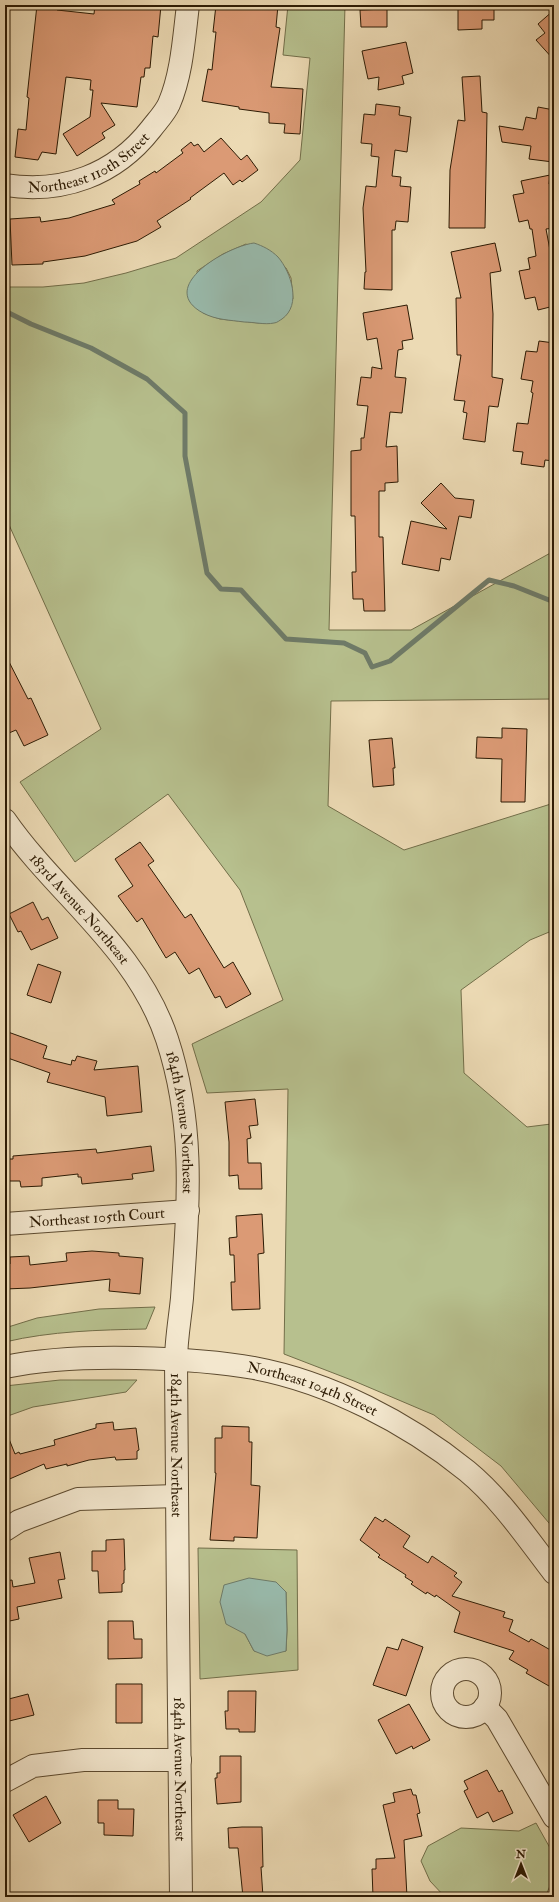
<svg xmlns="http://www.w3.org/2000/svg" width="559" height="1902" viewBox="0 0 559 1902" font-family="'IM FELL Double Pica',serif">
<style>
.green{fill:#b7c08e;stroke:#726e49;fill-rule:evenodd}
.water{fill:#99bbad;stroke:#6e7b69}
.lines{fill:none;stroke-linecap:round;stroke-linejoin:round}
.stream{stroke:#6e7b69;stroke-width:5}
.building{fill:#db9a75;stroke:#2d1b04}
.minor-casing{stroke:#5d4b30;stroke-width:24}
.minor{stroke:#f3e7ce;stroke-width:22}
.labels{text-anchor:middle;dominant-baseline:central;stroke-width:3;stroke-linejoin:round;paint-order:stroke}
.street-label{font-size:15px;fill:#2d1b04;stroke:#f3e7ce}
</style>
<rect width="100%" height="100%" fill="#ecdab4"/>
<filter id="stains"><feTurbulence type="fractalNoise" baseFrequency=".005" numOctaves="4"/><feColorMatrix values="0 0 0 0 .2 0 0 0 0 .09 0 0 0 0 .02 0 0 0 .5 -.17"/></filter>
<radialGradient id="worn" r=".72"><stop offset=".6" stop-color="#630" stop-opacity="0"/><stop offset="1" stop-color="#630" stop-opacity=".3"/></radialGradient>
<path class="green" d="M288,5H345L329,630H411L554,551V699L331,701L328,806L404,850L554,803V930L530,940L461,990L464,1073L527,1127L551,1124L554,1154V1529L501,1466L434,1415L354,1381L284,1354L288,1089L207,1093L192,1044L283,1000L240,890L168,794L75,862L20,782L101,729L5,516V284L9,287H43L84,283L126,273L176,258L261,202L300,160L310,58L283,55ZM246,244L286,268L291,278L293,299L259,323L220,319L203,313L197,271L223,254Z
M155,1307L146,1329C99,1330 51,1331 5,1342V1328L37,1318L71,1313L99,1309Z
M60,1380H137L126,1392L33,1407L5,1417V1386Z
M198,1548L297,1550L298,1670L200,1679ZM286,1592L287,1630L286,1651H254L245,1634Z
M536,1823L554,1855V1877L545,1897H445L430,1881L421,1861L428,1846L461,1828L519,1831Z"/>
<path class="water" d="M254,243C263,246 271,250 278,257C291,272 302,305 282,319C280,320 277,323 274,323C265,325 253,322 244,322C230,320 216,320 203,313C155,287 228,246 254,243Z
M249,1578L276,1582L286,1592L287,1630L286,1651L267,1656L254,1651L245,1634L226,1624L220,1602L224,1585Z"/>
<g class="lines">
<path class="stream" d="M5,311L31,324L91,348L147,379L185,413V456L207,573L221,589L241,590L286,639L344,643L365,653L372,667L390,661L489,580L514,586L554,602"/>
</g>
<path class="building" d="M37,5H57V10L94,14L95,5H161L158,37L153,36L150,68H145L144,77H141L137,107L101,103L115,125L102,133L105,138L77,156L63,134L90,117L93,90H90L91,80L66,77L56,154L42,152L38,160L15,157L18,129L26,130L29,98L27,97Z
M216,5H278L276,27L280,28L271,87L303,89L300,134L284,133L285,124L269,123V113L239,109V107L202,101L208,69L212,70L216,32H213Z
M458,5H494V20H482V29L458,30Z
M387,9V27H361L360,10Z
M554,10V60L536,40L545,33L538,24Z
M406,42L413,73L402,76L404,84L378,90L379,77L368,79L362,51Z
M480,76L482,112L487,113L485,228H449L450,170L458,120L465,121L462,77Z
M376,104L400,107L399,115L411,117L407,152L395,150L392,176L401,177L400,186L411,187L408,222L396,221L395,230H392V290L364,289L365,272H366L363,208L366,186L376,187L379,157L371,156L372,144L361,143L364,114L375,115Z
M538,107L554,110L553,162L529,159L531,146L502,142L499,126L523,130L526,117L536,119Z
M221,138L241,160L247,155L258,170L242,182L240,180L233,185L224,173L190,198L191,199L157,221L161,227L137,241L85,256L43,262V264L12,265L10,219L40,217L41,222L69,218L115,204L112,200L140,184L139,181L155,171L156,173L183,153L181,150L191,142L194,146L198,144L204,152Z
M550,175L549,184L554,183V228L546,229L552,261H554V306L538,310L535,297L525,299L519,271L530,269L528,258L536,256L532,229H530L528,220L519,222L513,195L524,193L521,181Z
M495,243L501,271L490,273L493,314L492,377L503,379L498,407L489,406L485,442L463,439L467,413L463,412L465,401L454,400L461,355H457L456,298H461L451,252Z
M407,305L413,339L402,341L403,349L398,350L395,377L406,378L402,413L390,412L386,447L397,446L398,482L385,483V491H379V537H383L385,611H364L363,599H353L352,572H356L355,516H351V451L361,450V438H364L368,406L357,405L361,377L371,378L372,367L382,369L377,338L367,340L363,313Z
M539,341L554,343V395L551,414H553L551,425H554V461L545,460L544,467L521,464L523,452L513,451L517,423L528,424L533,393L531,392L533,381L521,379L526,351L537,352Z
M441,483L455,498L474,500L471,518L459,516L450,560L441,558L439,571L402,564L411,521L447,529L421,503Z
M5,654L28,699L31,698L48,735L24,746L16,730L9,733L5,725Z
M502,728L527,729L525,802H501L502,759L476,758L477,737L502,738Z
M392,738L395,768H393L394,785L373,787L369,740Z
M140,842L154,861L148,865L185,918L191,914L224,968L233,962L251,994L226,1008L220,996L215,998L199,968L189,974L175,952L166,958L142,918L137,922L118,896L133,886L115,859Z
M33,902L42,920L48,917L58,938L31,950L21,931L18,932L9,914Z
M38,964L61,972L51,1003L27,995Z
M8,1032L47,1046L43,1058L71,1065L72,1060L75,1061L77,1056L97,1061L94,1070L138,1066L142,1112L107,1116L105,1097L47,1082L50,1073L5,1057V1040Z
M255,1099L258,1125L249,1126L251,1138L247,1139L248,1163H261L262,1189H239L238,1175L229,1176V1142L225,1102Z
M151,1146L154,1171L132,1174L133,1179L82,1184L81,1177H78V1174L42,1178V1186L21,1187L20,1181H5V1159H13V1156L96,1149L97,1153Z
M262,1214L264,1253L258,1254L260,1309L232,1310L231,1282H235L234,1255H230L229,1238L237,1237L236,1216Z
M92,1251L119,1253V1256L143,1258L140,1294L109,1291L110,1279L30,1288L5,1289V1264H10V1257L29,1256L30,1265L67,1261L66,1253Z
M113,1422L114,1430L136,1428L139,1450L137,1451V1459L116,1460L115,1457L89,1460L67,1466V1464L46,1469L44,1464L5,1481V1429L15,1454L19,1452L20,1454L55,1445L54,1440L96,1428V1424Z
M222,1426L249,1427V1442H252L251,1485L260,1486L257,1538L234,1537V1541L210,1540L216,1473H215V1438H222Z
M375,1517L383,1522L385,1519L410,1536L403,1547L428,1563L432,1556L457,1573L454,1576L462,1582L452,1596L505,1612L503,1617L513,1620L509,1631L529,1642L531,1639L554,1652V1677L549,1686L526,1673L528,1670L509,1659L514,1651L454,1632L460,1612L436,1595L435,1597L427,1592L426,1594L411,1584L413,1582L405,1577L406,1575L378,1557L380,1555L360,1540Z
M124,1539L125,1570H124V1583L122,1584V1592L99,1593L98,1571H92V1551H106V1540Z
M60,1552L65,1579L58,1580L62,1598L17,1607L19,1619L5,1622V1581L12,1580L13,1587L35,1583L29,1558Z
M108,1621H133L134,1639H142V1658L108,1659Z
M402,1639L423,1647L406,1696L373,1685L387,1647L398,1650Z
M116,1684H142V1723H116Z
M228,1691H256L255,1732H239V1729H226L225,1711H228Z
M28,1694L34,1715L5,1722V1700Z
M409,1704L430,1740L413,1749L412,1746L396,1754L378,1720Z
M220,1756H241V1802L217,1804L215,1778H217V1773H220Z
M487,1770L499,1792L502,1790L513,1813L493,1822L488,1812L477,1818L464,1791L468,1789L464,1781Z
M411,1789L413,1795H416L420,1813L417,1814L422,1836L404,1840L407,1897H373L372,1869H376V1859L395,1858L383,1805L395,1802L393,1793Z
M46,1796L61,1823L29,1842L13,1815Z
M98,1800H118V1809H134L133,1836L104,1835V1823H98Z
M242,1827H262L263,1867H261L263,1897H243L238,1848H229L228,1828Z"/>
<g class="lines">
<defs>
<g id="minor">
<path id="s1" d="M5,185C63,194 115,175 151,129C157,121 165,113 169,104C182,74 184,37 188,5"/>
<path id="s2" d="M5,820C57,895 137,948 167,1039C196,1127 188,1207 182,1298C180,1319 176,1340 176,1361C176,1540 180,1718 181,1897"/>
<path id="s3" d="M5,1224L188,1211"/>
<path id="s4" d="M5,1367C48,1358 92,1357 136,1358C175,1359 215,1361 254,1368C329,1382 408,1423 467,1471C501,1499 527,1538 554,1573"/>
<path d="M5,1530L19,1521L78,1499L177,1496"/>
<circle cx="466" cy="1693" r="24"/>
<path d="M485,1707L497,1719L554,1817"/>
<path d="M5,1781L33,1766L83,1760H180"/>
</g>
</defs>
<use href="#minor" class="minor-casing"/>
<use href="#minor" class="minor"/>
</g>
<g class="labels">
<g class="street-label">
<text stroke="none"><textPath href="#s1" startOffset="90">Northeast 110th Street</textPath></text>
<text stroke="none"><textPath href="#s2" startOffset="116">183rd Avenue Northeast</textPath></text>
<text stroke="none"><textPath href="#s2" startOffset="359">184th Avenue Northeast</textPath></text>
<text stroke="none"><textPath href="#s3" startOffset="92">Northeast 105th Court</textPath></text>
<text stroke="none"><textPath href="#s4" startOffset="312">Northeast 104th Street</textPath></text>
<text stroke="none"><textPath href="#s2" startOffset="683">184th Avenue Northeast</textPath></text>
<text stroke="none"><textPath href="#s2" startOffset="1007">184th Avenue Northeast</textPath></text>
</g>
</g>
<rect width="559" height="1902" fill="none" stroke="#ecdab4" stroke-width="20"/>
<rect x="6" y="6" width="547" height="1890" fill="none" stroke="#2d1b04" stroke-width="2"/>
<rect x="10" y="10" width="539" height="1882" fill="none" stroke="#2d1b04"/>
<g transform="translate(521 1864)" stroke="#f3e7ce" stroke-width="3" paint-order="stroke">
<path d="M0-3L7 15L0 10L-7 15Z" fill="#2d1b04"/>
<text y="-6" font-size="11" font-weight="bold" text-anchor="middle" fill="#2d1b04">N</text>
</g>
<rect width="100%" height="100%" filter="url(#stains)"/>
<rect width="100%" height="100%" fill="url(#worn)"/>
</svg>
